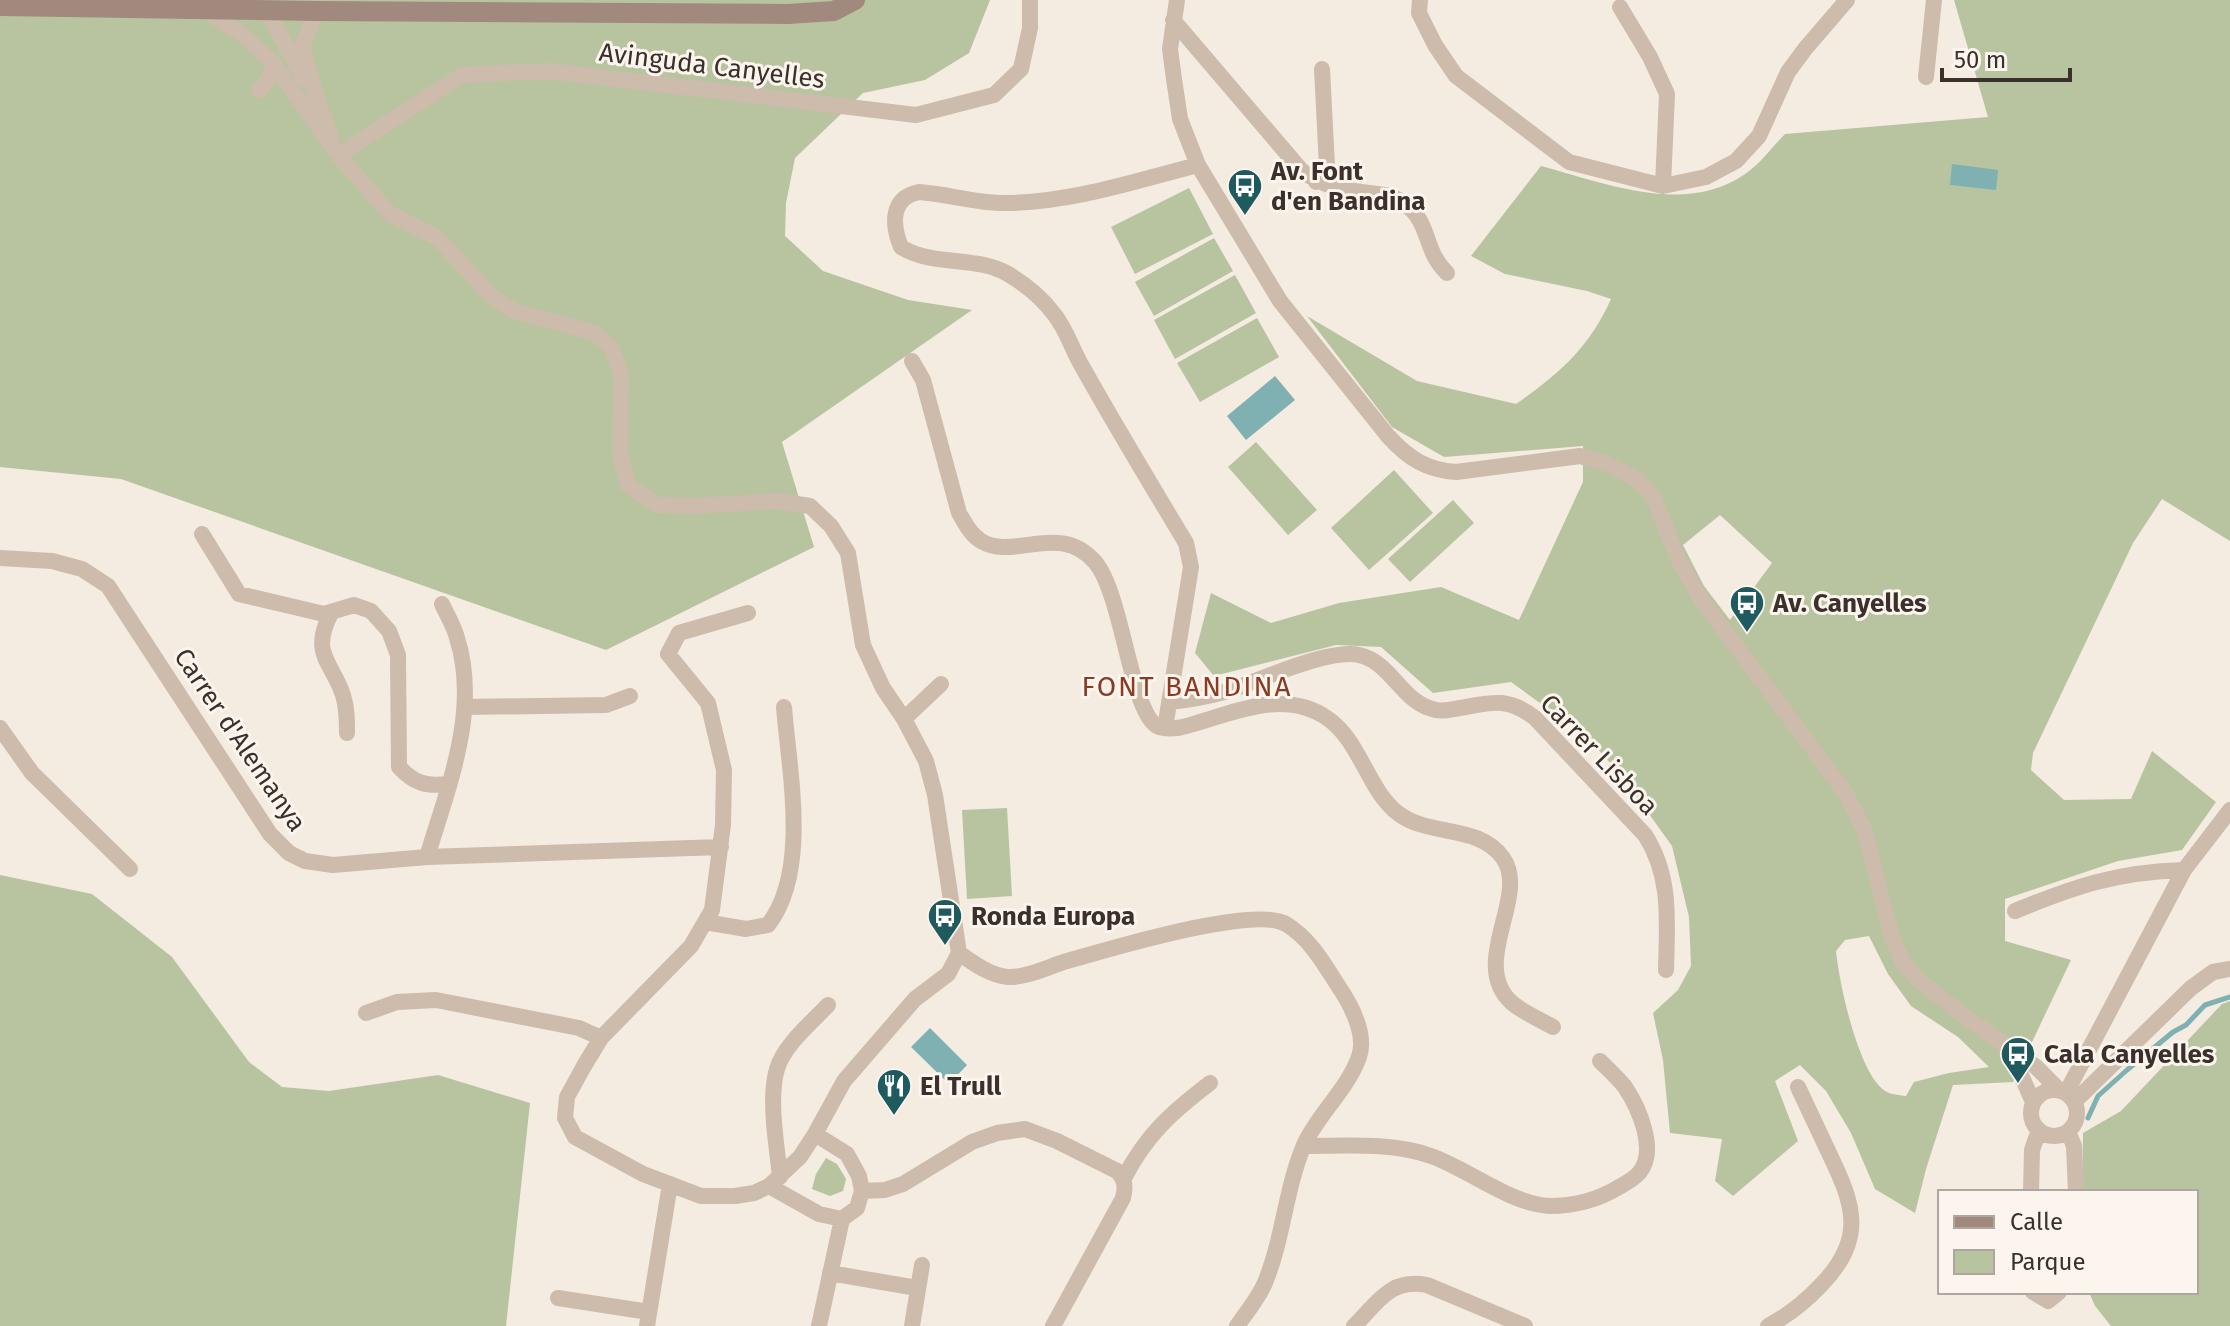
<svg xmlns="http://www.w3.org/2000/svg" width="2230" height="1326" viewBox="0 0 2230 1326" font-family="'Fira Sans',sans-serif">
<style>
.green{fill:#b8c4a0;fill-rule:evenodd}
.water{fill:#7fb0b2}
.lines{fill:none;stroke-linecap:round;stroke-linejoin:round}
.stream{stroke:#7fb0b2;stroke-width:5}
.minor{stroke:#cdbbac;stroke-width:16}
.secondary{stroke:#a18a7d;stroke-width:20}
.labels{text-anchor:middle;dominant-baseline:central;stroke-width:6;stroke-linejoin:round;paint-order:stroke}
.street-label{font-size:26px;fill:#3b302b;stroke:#fbf5ee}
.poi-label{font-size:26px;font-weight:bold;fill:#3b302b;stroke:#fbf5ee;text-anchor:start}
.neighbourhood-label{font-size:28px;letter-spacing:2px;fill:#8c3b22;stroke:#fbf5ee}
</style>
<rect width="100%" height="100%" fill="#f4ebe1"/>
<path class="green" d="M0,0H990L969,53L925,80L863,93L795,158L786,203L785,236L823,271L908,300L972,310L782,442L814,547L606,650L121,479L0,467Z
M1954,0H2230V541L2162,499L2133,543L2033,753L2031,770L2064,800L2131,799L2152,751L2216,802L2182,850L2118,861L2005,899V941L2071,960L2013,1082L1953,1085L1926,1169L1915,1213L1875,1189L1851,1133L1826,1091L1800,1065L1775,1081L1798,1141L1733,1196L1715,1181L1722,1139L1670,1133L1663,1060L1653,1013L1678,990L1691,966L1689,917L1672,846L1621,775L1587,737L1511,682L1433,693L1381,647L1336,645L1214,676L1195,653L1211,593L1271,623L1339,603L1441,587L1519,620L1583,482V446L1444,457L1392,427L1307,316L1417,381L1516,404C1559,374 1589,348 1611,299L1587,291L1505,274L1471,256L1541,166C1604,183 1686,216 1745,174C1760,164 1772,147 1785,134L1988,117ZM1720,515L1772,563L1730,620L1704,586L1683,545ZM1869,936L1888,974L1911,1006L1958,1037L1989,1067L1949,1073L1914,1082L1906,1096C1901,1095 1892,1095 1887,1092C1859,1078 1839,982 1836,951L1845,940Z
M1189,188L1213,234L1135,274L1111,227Z
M1214,238L1233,271L1154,316L1135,282Z
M1235,275L1256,313L1175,359L1154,320Z
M1257,318L1279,357L1200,402L1177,363Z
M1256,442L1317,510L1288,535L1228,467Z
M1394,470L1433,513L1369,570L1331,528Z
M1453,500L1474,523L1410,582L1388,559Z
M1007,808L1012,896L967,899L962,810Z
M0,875L92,894L172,957L249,1062L282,1087L329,1091L438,1075L530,1103L506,1326H0Z
M2230,1001V1326H2111L2095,1306L2089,1292H2196V1192H2082L2083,1133L2121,1111L2222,1004Z
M826,1158L837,1164L846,1179L843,1191L830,1196L812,1189L816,1174Z"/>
<path class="water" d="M1952,164L1998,170L1996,190L1950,185Z
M1275,376L1295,400L1246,440L1227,416Z
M930,1028L967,1065L949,1084L911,1047Z"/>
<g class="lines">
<path class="stream" d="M2088,1118L2098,1096L2127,1070L2173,1032L2186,1025L2205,1005L2230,997"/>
<path class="minor" d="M1177,0L1170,49L1174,79L1180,119L1198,165L1280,301L1388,436C1408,458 1426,470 1456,472L1580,456L1608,464L1636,479L1653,496L1679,561L1701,599L1847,795L1864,829L1892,937L1903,963L1920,981L1963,1015L2035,1066L2059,1090
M1420,0L1419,13L1435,45L1456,76L1569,162L1663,186L1706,177L1736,161L1759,136L1788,72L1805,49L1847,0
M1620,7L1650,57L1667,94L1663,186
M202,9L241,33L274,64L338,155L389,213L438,238L490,295L514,311L595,333L612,349L621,374L620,456L628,485L657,505L696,506L777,501L810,506L831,526L848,553L863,645L883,688L904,719L926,761L935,795L959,953
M266,10L304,79
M317,11L302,46L319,105L332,139
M1173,20L1301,170C1327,191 1359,191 1391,196C1435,216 1419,246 1447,273
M1926,77L1934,0
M259,91L268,80L274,64
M338,155L462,75L549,71L916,115L994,95L1021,69L1030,28V0
M1316,182L1327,166L1322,69
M912,361L923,380L959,513C965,523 970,534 981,541C1014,561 1060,521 1095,562C1123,594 1131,717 1159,727C1173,731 1187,726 1200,722C1242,709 1288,691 1327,718C1361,741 1367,790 1399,814C1430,837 1479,824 1503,858C1530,896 1469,962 1511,1002C1522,1012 1539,1019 1553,1027
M202,534L239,594L324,614L354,605L371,611L389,631L398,655L399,767C414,783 426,787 448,784
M0,558L52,561L82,569L108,586L270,834L289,853L305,861L333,865L427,857L721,847
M331,613C310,654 331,660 343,695C347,708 347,720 347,733
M748,613L679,633L668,654L708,703L724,770L723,825L712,910L691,946L601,1038L584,1066L567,1097L565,1118L575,1137L643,1174L701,1196H735L754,1193L769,1186L800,1157L815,1134L844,1081L915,999L948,974L959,953C973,963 991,976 1008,977C1026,978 1050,966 1067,961C1107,950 1253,905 1286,924C1309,938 1323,962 1337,984C1350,1003 1367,1034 1359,1057C1347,1090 1318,1114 1304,1145C1285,1190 1283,1241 1264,1285C1257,1300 1246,1313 1237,1326
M1170,702C1188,700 1206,697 1224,692C1257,682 1328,648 1359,655C1392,662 1402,704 1436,710C1444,712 1452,709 1460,708C1492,702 1508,697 1535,718L1645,835C1672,877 1667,922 1666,970
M466,707L606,705L630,696
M904,719L941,684
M0,728L32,773L130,869
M1165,728L1191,567L1186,543C1151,485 1116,427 1083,368C1072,350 1067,330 1054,314C1042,298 1025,284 1008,274C975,255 933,267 901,247C892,225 890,198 919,192C948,194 975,203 1005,203C1070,203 1135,181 1198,165
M427,857C448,787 480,710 457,638C454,626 447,615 442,604
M2015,911C2076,886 2117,872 2184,870
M705,922L746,929L768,925C810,871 789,772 784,707
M366,1013L397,1002L436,1000L579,1028L601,1038
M2006,1051L2017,1066L2033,1102
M2031 1113a23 23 0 1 1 46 0a23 23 0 1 1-46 0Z
M2066,1093L2184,870L2230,810
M2074,1102L2191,988L2213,972L2230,969
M2068,1131L2074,1146L2076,1192
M1304,1146C1346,1146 1391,1142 1431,1156C1468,1169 1511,1204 1549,1206C1574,1206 1598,1200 1619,1187C1626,1183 1634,1179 1639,1173C1658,1151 1639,1108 1625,1087C1618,1078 1608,1069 1600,1061
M780,1177C777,1146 768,1099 777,1069C784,1045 811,1023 828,1005
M1124,1178C1147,1134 1171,1113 1210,1083
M769,1186L819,1214L842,1219L857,1208L862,1191L859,1176L847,1154L815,1134
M862,1191L885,1190L903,1184L972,1142L997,1133L1025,1129L1057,1141L1117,1171C1125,1180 1126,1186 1123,1198L1053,1326
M2031,1192L2032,1150L2039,1130
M830,1273L917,1288
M2033,1292L2048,1301L2059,1292
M558,1298L649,1312
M647,1326L670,1184
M819,1326L842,1219
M912,1326L922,1265
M1354,1326C1378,1303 1389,1278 1427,1285L1525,1326
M1768,1326C1789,1315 1805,1302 1821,1285C1866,1239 1854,1205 1830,1155C1819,1132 1809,1110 1798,1087"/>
<path class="secondary" d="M0,6L317,11L788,14L834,11L855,0"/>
</g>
<defs>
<symbol id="bus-pin" viewBox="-11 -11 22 30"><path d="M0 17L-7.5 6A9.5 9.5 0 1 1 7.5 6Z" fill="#1f5a5e" stroke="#fbf5ee"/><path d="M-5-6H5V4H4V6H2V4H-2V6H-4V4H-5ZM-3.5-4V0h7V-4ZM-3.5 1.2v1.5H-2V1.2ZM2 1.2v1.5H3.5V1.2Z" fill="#fff"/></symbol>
<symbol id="restaurant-pin" viewBox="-11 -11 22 30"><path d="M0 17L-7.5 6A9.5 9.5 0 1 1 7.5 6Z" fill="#1f5a5e" stroke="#fbf5ee"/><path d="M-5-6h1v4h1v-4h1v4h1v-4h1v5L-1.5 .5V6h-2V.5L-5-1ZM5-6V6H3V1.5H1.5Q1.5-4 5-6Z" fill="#fff"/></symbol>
</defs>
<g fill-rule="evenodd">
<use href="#bus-pin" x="1225" y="166" width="40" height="54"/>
<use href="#bus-pin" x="1727" y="583" width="40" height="54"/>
<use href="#bus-pin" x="925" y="896" width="40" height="54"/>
<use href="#bus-pin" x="1998" y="1034" width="40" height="54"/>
<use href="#restaurant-pin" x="874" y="1066" width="40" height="54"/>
</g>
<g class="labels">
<g class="street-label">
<text transform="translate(712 66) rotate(7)">Avinguda Canyelles</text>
<text transform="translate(240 740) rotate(56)">Carrer d'Alemanya</text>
<text transform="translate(1599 755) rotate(46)">Carrer Lisboa</text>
</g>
<g class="poi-label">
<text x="1271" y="171">Av. Font<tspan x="1271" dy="30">d'en Bandina</tspan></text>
<text x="1773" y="603">Av. Canyelles</text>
<text x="971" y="916">Ronda Europa</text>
<text x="2044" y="1054">Cala Canyelles</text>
<text x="920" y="1086">El Trull</text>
</g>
<g class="neighbourhood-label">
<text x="1187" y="686">FONT BANDINA</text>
</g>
</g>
<rect x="1938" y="1190" width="260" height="104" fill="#fbf5ee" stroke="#aea6a0" stroke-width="2"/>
<rect x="1954" y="1216" width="40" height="12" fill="#a18a7d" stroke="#aea6a0" stroke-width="2"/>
<text x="2010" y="1230" font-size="24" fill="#3b302b">Calle</text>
<rect x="1954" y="1250" width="40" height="24" fill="#b8c4a0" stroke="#aea6a0" stroke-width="2"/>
<text x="2010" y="1270" font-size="24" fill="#3b302b">Parque</text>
<path d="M1942 68v12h128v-12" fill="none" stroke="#3b302b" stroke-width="4"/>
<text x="1954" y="68" font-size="24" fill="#3b302b" stroke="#fbf5ee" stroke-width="6" paint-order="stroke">50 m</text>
</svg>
